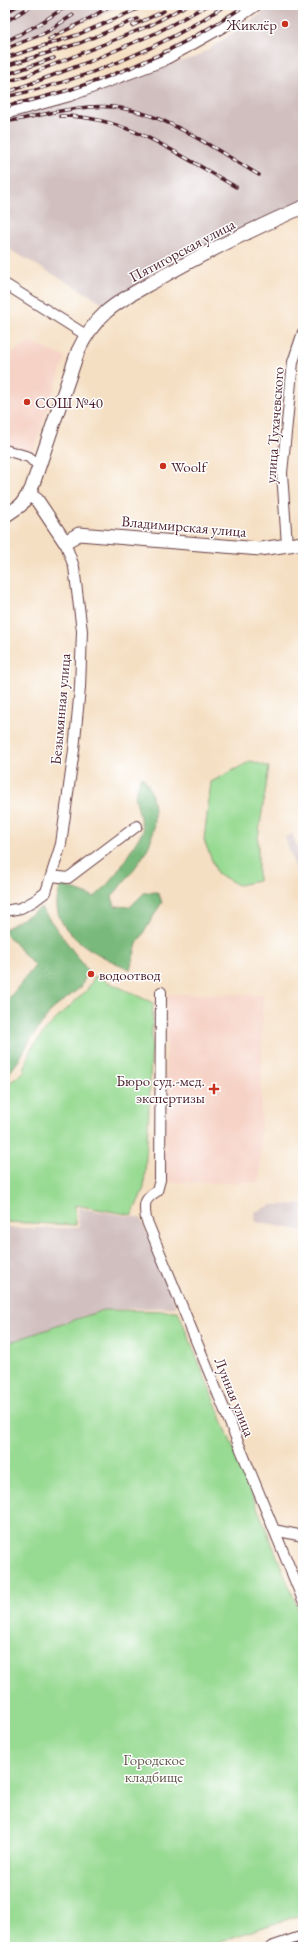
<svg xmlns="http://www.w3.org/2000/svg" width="308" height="1952" viewBox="0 0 308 1952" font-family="'EB Garamond',serif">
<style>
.built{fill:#f6d1c5}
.industrial{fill:#d1bfbf}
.green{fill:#97da92;stroke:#707c5e}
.forest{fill:#79ba7c;stroke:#626c54}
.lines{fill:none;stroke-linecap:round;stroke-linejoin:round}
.minor-casing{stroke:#643c42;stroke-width:12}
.major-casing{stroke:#643c42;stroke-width:15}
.minor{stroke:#fff;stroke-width:10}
.major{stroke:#fff;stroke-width:13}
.tram{stroke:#4a1f2b;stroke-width:1}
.rail-casing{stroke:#4a1f2b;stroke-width:3.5}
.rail{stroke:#fff;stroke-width:2;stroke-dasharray:6;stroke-linecap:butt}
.poi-dot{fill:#c8321e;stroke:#fff;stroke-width:1.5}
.labels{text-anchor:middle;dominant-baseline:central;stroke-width:3;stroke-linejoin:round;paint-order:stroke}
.poi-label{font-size:15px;fill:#4a1f2b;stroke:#fff;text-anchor:start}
.street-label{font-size:15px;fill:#4a1f2b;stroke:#fff}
.park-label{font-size:15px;fill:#61574a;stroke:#fff}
</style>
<rect width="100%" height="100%" fill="#fff"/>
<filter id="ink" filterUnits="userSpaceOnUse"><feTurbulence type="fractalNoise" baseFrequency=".025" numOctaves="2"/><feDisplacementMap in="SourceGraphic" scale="8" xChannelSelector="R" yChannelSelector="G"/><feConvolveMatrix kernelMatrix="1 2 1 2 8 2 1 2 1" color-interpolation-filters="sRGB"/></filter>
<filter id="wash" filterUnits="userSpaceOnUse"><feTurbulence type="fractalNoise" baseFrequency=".012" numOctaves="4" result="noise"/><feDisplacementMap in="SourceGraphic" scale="16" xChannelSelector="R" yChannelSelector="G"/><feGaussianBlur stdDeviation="0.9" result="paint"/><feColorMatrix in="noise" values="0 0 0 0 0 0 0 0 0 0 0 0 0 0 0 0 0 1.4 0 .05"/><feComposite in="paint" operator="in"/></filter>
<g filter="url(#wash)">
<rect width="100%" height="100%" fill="#f5dfc3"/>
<path class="built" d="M31,342L65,357L32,455L5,447V357Z
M167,994L263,995L260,1183L164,1182Z"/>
<path class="industrial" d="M5,5H123L96,18L5,44Z
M274,5H303V200L176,262L105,304L5,247V110L197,57Z
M293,834L303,865V891L285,837Z
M303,1204V1231L256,1222L254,1212L272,1205Z
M78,1208L141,1218L176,1307L102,1310L5,1344V1228H79Z"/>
<path class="green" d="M251,761L269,767L258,838V881L238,885L217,873L204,840L211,782Z
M95,976L153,1003L149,1108L144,1188L132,1215L75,1205L76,1225L5,1222V1086L24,1072L30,1050L49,1026L87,990Z
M103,1310L178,1311L303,1621V1914L203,1947H5V1344Z"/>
<path class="forest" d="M141,776C157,789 156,825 150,843C145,858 122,883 112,897L115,906L130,907L144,893L157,892L162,902L137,944L130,969C103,958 60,938 57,907C56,900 59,892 61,885L94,897C113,884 130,851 143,831L135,796Z
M41,908L88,971L81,987L52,1010L30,1040L19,1060L5,1079V1003L35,966L5,933V929Z"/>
</g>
<g filter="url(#ink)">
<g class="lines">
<defs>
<path id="minor" d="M5,114L70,96L163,61L232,22L257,5
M5,284L86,335
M5,450L29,457L33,461L40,464
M287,545L282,473L293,362L303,332
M52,876L68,878L137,826
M5,911L21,908L34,901L46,892L61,844L74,750L80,688L82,631L74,567L65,542
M161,992L160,1180L157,1191C143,1200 144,1204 146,1219L303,1600
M274,1530L303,1536
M271,1947L303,1936"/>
<path id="major" d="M28,494L37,500L65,542L79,534L260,549L303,543
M5,516L21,505L31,490L78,351C85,336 94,323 106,312C121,299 139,290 155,281C203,253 253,229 303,207"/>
</defs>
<use href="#minor" class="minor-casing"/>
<use href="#major" class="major-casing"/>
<use href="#minor" class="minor"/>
<use href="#major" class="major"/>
<path class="tram" d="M285,1947L303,1941"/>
<defs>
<path id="rail" d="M5,13L19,5
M5,22L33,5
M132,26L164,11
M49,39L94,16L111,5
M5,42L39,24L67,6
M5,49L45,33L73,15
M5,58L77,35L147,5
M5,66L80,43L137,19
M5,75L54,58
M5,82L23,77L151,25L187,5
M11,91L91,61L156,33L208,5
M5,97C82,81 160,49 226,5
M5,106C91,89 173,54 246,5
M60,116C126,115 180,156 236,187
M5,122C40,116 78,104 113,107C165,112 214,149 259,175"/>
</defs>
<use href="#rail" class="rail-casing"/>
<use href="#rail" class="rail"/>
</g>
</g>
<g class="poi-dot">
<circle cx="285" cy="24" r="4"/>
<circle cx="27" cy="402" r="4"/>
<circle cx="163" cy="466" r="4"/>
<circle cx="91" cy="974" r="4"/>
<path d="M212 1083h4v4h4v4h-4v4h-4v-4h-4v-4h4z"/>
</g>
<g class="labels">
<g class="poi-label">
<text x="277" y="24" text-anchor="end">Жиклёр</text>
<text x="35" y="402">СОШ №40</text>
<text x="171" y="466">Woolf</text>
<text x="99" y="974">водоотвод</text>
<text x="205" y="1080" text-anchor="end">Бюро суд.-мед.<tspan x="205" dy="17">экспертизы</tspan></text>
</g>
<g class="street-label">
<text transform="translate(182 250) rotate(-28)">Пятигорская улица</text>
<text transform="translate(274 425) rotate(-86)">улица Тухачевского</text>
<text transform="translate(184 526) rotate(5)">Владимирская улица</text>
<text transform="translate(60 709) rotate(-85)">Безымянная улица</text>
<text transform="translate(235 1397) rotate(68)">Лунная улица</text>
</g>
<g class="park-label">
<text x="154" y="1759">Городское<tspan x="154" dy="17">кладбище</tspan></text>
</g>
</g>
<rect width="308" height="1952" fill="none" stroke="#fff" stroke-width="20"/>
</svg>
